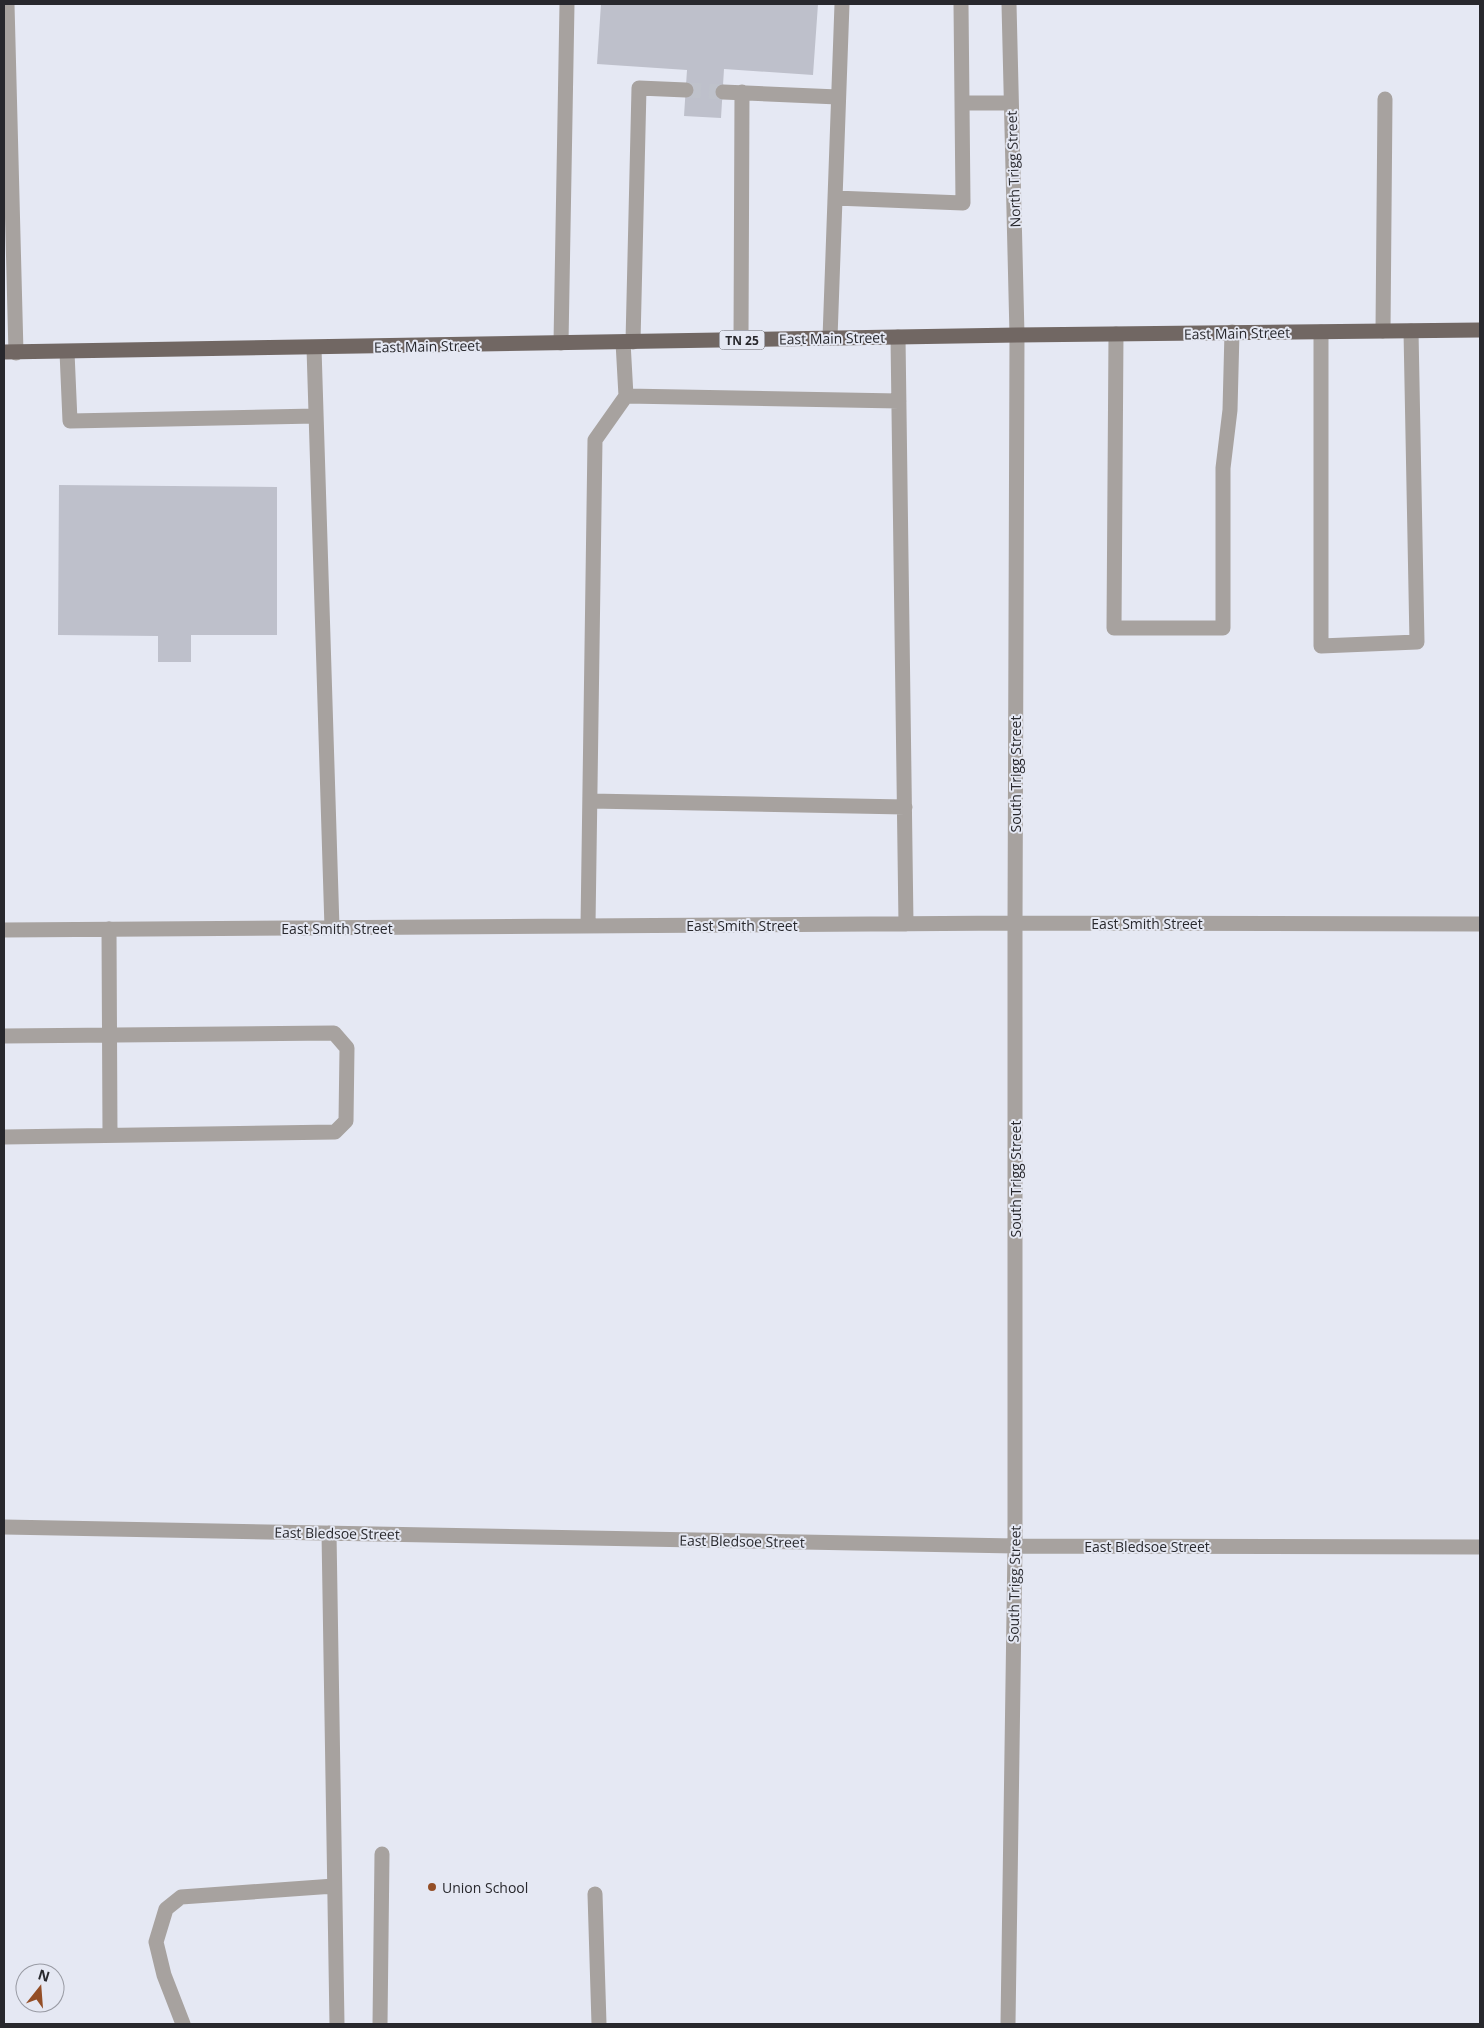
<svg xmlns="http://www.w3.org/2000/svg" width="1484" height="2028" viewBox="0 0 1484 2028" font-family="'Open Sans',sans-serif">
<style>
.building{fill:#bec0cb}
.lines{fill:none;stroke-linecap:round;stroke-linejoin:round}
.minor-tunnel{stroke:#bfc2cb;stroke-width:15;stroke-dasharray:15 8;stroke-linecap:butt}
.minor{stroke:#a7a29f;stroke-width:15}
.major{stroke:#716763;stroke-width:15}
.poi-dot{fill:#944e26;stroke:#e5e8f3;stroke-width:2}
.labels{text-anchor:middle;dominant-baseline:central;stroke-width:4;stroke-linejoin:round;paint-order:stroke}
.shield{fill:#e5e8f3;stroke:#616268;stroke-width:1}
.shield-label{font-size:12px;font-weight:bold;fill:#28282d}
.street-label{font-size:14px;fill:#28282d;stroke:#e5e8f3}
.poi-label{font-size:14px;fill:#28282d;stroke:#e5e8f3;text-anchor:start}
</style>
<rect width="100%" height="100%" fill="#e5e8f3"/>
<path class="building" d="M601,4H818L813,75L724,69L721,118L684,116L687,70L597,64Z
M59,485L277,487V635H191V662H158V636L58,635Z"/>
<g class="lines">
<path class="minor-tunnel" d="M686,90L723,92"/>
<path class="minor" d="M7,4L16,353
M723,92L838,97
M962,103H1011
M835,198L963,203L961,4
M1383,331L1385,99
M1321,332V646L1417,642L1411,331
M1116,334L1114,628H1223V468L1230,410L1232,332
M898,337L906,924
M830,338L842,4
M741,340L742,92
M633,342L639,88L686,90
M561,343L567,4
M314,348L332,928
M67,352L70,421L316,416
M626,396L899,401
M590,801L905,807
M588,926L595,440L626,396L623,342
M109,929L110,1135
M4,930L1015,923L1480,924
M4,1036L334,1033L347,1048L346,1121L335,1132L4,1137
M4,1527L1015,1546L1480,1547
M329,1533L337,2024
M595,1894L599,2024
M183,2024L164,1975L156,1942L166,1909L181,1897L334,1886
M380,2024L382,1854
M1008,2024L1015,1546V923L1017,335L1009,4"/>
<path class="major" d="M4,352L1017,335L1480,330"/>
</g>
<circle class="poi-dot" cx="432" cy="1887" r="5"/>
<g class="labels">
<rect class="shield" x="719.5" y="330.5" width="45" height="19" rx="4"/>
<g class="shield-label">
<text x="742" y="340">TN 25</text>
</g>
<g class="street-label">
<text transform="translate(1013 169) rotate(-92)">North Trigg Street</text>
<text transform="translate(1237 333) rotate(-1)">East Main Street</text>
<text transform="translate(832 338) rotate(-1)">East Main Street</text>
<text transform="translate(427 346) rotate(-1)">East Main Street</text>
<text transform="translate(1015 774) rotate(-90)">South Trigg Street</text>
<text x="1147" y="923">East Smith Street</text>
<text x="742" y="925">East Smith Street</text>
<text x="337" y="928">East Smith Street</text>
<text transform="translate(1015 1179) rotate(-90)">South Trigg Street</text>
<text transform="translate(337 1533) rotate(1)">East Bledsoe Street</text>
<text transform="translate(742 1541) rotate(1)">East Bledsoe Street</text>
<text x="1147" y="1546">East Bledsoe Street</text>
<text transform="translate(1014 1584) rotate(-89)">South Trigg Street</text>
</g>
<g class="poi-label">
<text x="442" y="1887">Union School</text>
</g>
</g>
<rect width="1484" height="2028" fill="none" stroke="#28282d" stroke-width="10"/>
<g transform="translate(40 1988) rotate(17)"><circle r="24" fill="#e5e8f3" stroke="#999ba4"/>
<path d="M0-4L9 19L0 12L-9 19Z" fill="#944e26"/>
<text y="-8" font-size="14" font-weight="bold" text-anchor="middle" fill="#28282d">N</text>
</g>
</svg>
